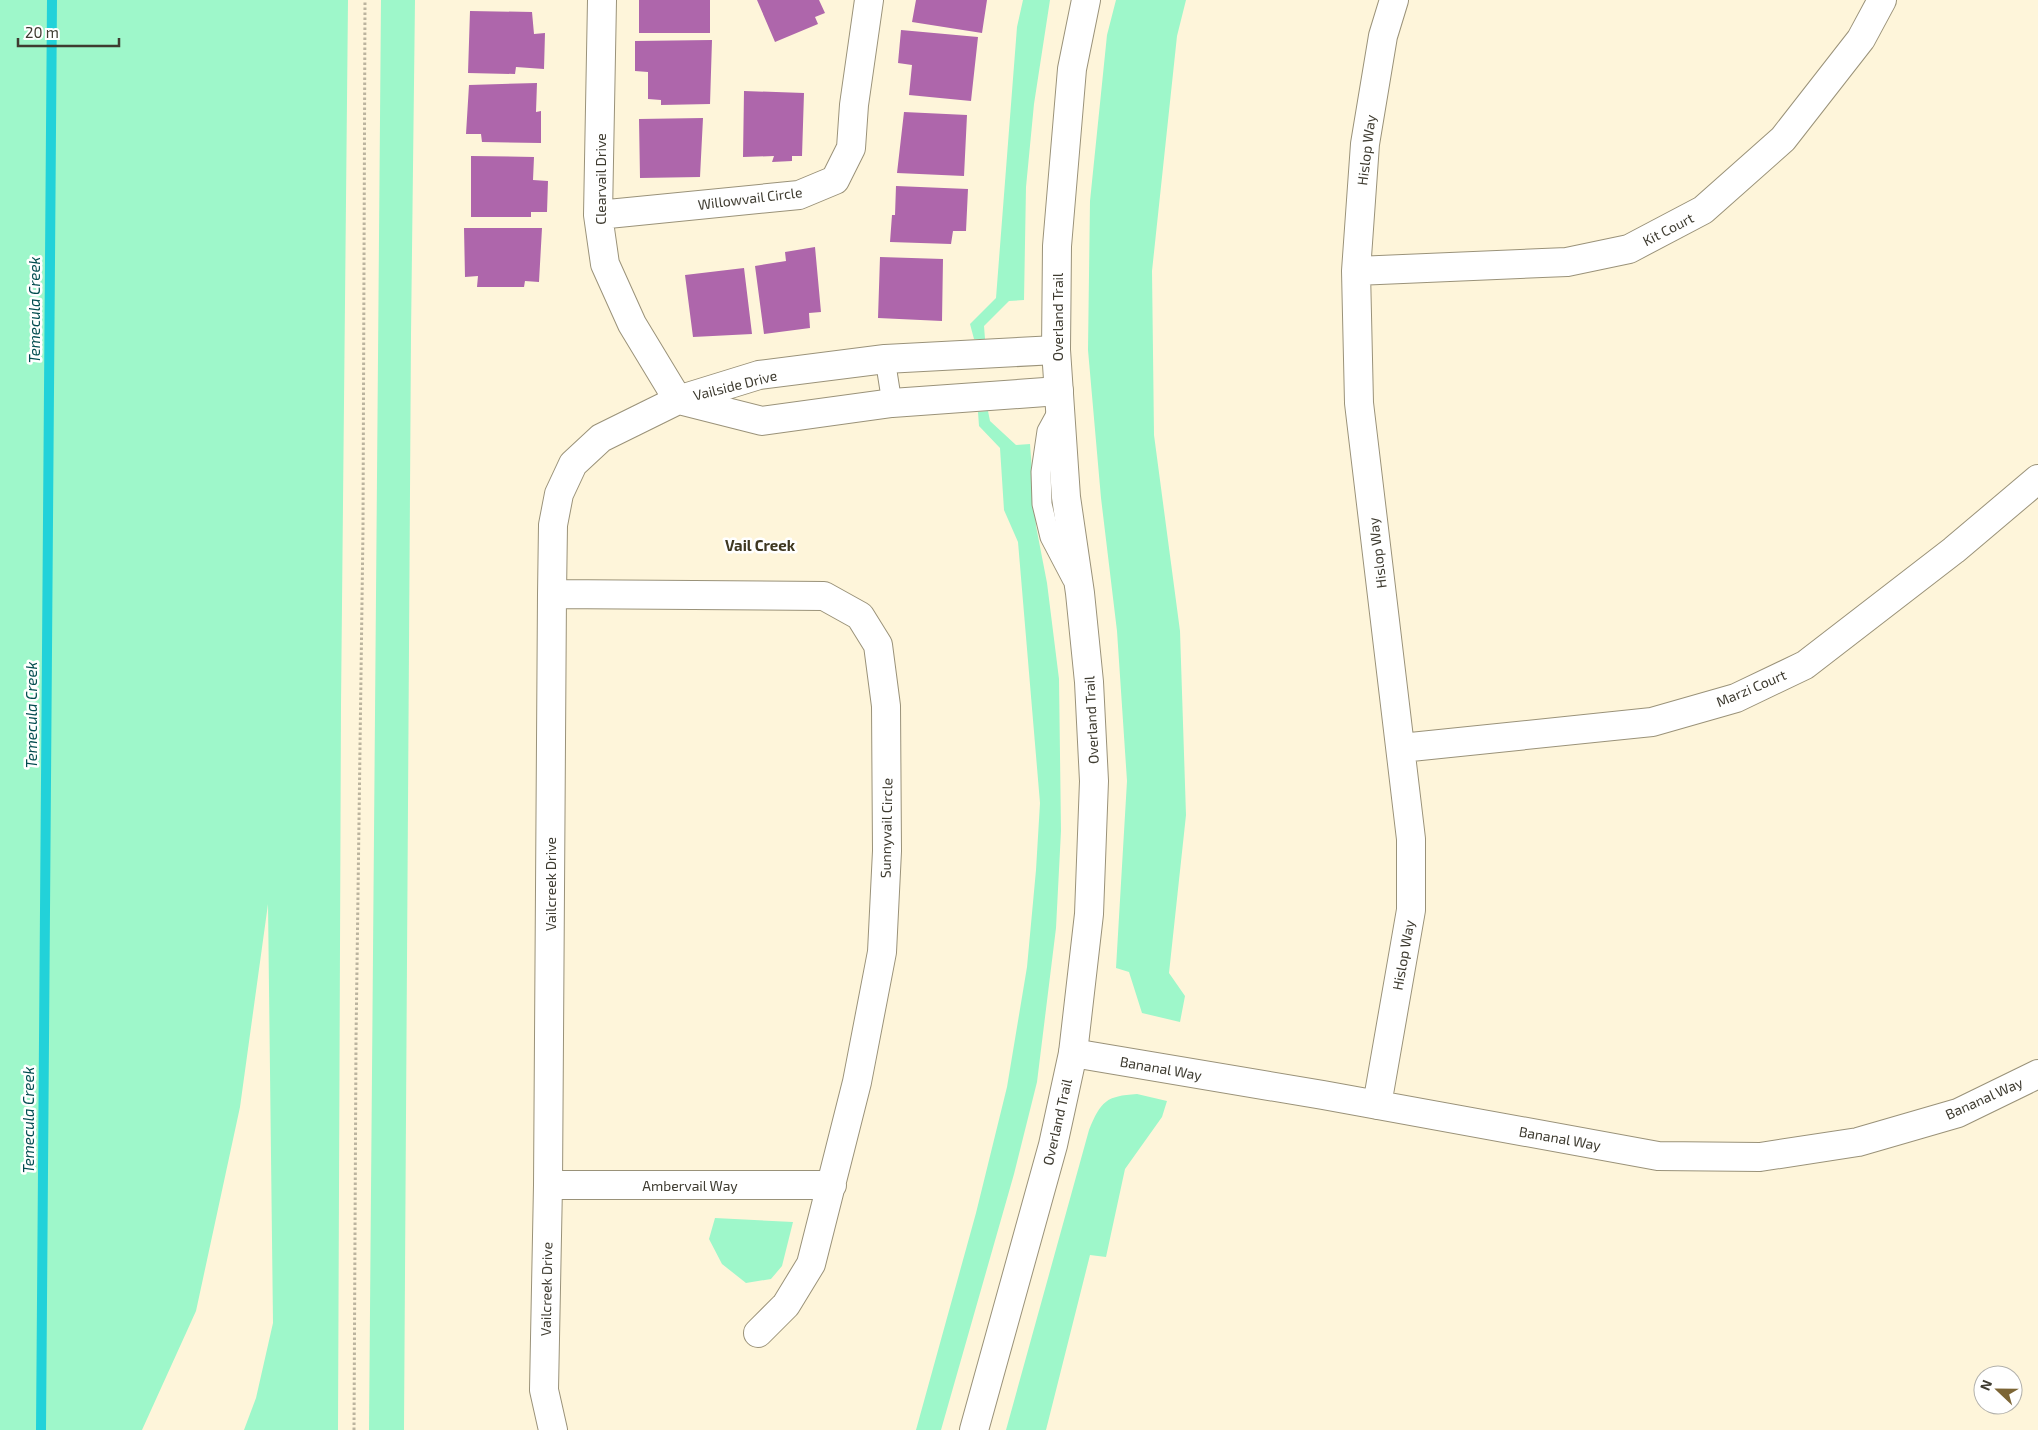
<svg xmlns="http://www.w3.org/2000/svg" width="2038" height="1430" viewBox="0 0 2038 1430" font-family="'Exo 2',sans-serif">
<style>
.green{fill:#9ef7ca}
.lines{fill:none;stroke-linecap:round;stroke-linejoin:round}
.stream{stroke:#22d2d9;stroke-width:10}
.building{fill:#ae66ab}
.lane-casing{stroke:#9a9279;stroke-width:21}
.street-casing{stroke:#9a9279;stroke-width:30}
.secondary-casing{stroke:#9a9279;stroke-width:30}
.path{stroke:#bbb49e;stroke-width:3;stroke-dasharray:2.5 2.5;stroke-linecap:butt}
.lane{stroke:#fff;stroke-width:19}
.street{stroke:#fff;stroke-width:28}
.secondary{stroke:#fff;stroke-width:28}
.labels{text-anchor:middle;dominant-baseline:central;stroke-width:5;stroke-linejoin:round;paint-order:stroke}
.street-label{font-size:14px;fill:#3e3b30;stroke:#fff}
.water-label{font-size:15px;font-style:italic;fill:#024c4f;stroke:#fff}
.neighbourhood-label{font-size:15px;font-weight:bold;fill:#3e3720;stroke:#fff}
</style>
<rect width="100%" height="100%" fill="#fef5da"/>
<path class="green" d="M0,0H348L341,705L338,1430H244L256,1398L273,1323L268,904L240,1107L196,1311L142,1430H0Z
M381,0H415L411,335L404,1430H369Z
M1023,0H1050L1034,104L1026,187L1024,300L1009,301L984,326L985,339H974L970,324L996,298L1017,27Z
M1116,0H1186L1177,36L1152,271L1154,435L1180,631L1186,815L1169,973L1185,996L1180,1022L1142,1013L1129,972L1116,968L1127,781L1117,631L1101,498L1088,350L1090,201L1107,35Z
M988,411L990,421L1016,445L1030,444L1036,526L1047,583L1059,679L1061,831L1056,928L1037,1082L1014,1174L941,1430H916L976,1213L1007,1087L1027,967L1036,870L1040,803L1018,542L1004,510L1000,448L979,426L978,412Z
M1137,1094L1167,1101L1162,1117L1125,1169L1106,1257L1090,1255L1046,1430H1006L1089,1130C1101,1101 1106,1096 1137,1094Z
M715,1218L793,1222L782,1266L771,1279L746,1283L722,1264L709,1239Z"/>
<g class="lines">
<path class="stream" d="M41,1430L52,0"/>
</g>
<path class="building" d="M639,0H710V33H639Z
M757,0H819L825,13L815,17L818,24L775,42Z
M916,0H987L982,33L912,22Z
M470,11L532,12L534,34L545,33L544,69L516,67L515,74L468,73Z
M901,30L978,37L971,101L909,95L912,65L898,63Z
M712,40L710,104L661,105V100L648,99V72L635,71V41Z
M537,83L536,112L541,111V143L482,142L481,134H466L469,85Z
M744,91L804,93L802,156H792V161L772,162L774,156L743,157Z
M904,112L967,115L964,176L897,173Z
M703,118L700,177L640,178L639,119Z
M471,156L534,157L533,180L548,181L547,212H531V217H471Z
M896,186L968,189L966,231H953L951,244L890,242L892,215H895Z
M464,228H542L539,282L525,281L524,287H477L478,276L465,277Z
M815,247L821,312L809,313L810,328L764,334L755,266L786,261L785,252Z
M880,257L943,259L942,321L878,318Z
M744,268L752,334L693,337L685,275Z"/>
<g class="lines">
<defs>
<path id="lane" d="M885,359L892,403
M1059,409L1047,431L1041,472L1042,504L1050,537L1072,579"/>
<path id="street" d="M602,0L598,215L605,264L632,324L678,400
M598,215L799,195L835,180L851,148L854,105L869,0
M1356,271L1567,262L1629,249L1703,210L1783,139L1861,39L1882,0
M679,400L762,421L892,403L1059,391
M552,594L824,596L860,616L878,645L886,706L887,851L882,952L857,1082L811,1264L786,1305L758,1333
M1401,748L1652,722L1736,698L1805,665L1954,550L2038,479
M1073,1053L1323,1095L1658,1156L1760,1157L1858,1142L1958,1113L2038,1074
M1377,1105L1411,910V839L1359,403L1356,271L1365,144L1383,36L1394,0
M548,1185H832
M553,1430L544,1390L548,1185L552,594L553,525L559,494L573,464L601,438L678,400L759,375L885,359L1056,350"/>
<path id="secondary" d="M974,1430L1053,1145L1073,1053L1089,914L1094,781L1089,682L1080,593L1066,497L1056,350L1057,246L1072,69L1086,0"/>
</defs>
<use href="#lane" class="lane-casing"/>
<use href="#street" class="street-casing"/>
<use href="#secondary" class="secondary-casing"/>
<path class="path" d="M354,1430L356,1040L363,529L365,0"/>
<use href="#lane" class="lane"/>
<use href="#street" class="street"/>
<use href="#secondary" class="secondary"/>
</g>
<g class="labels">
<g class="street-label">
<text transform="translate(1366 150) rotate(-83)">Hislop Way</text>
<text transform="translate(600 179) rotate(-90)">Clearvail Drive</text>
<text transform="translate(750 198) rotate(-7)">Willowvail Circle</text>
<text transform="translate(1668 229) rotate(-27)">Kit Court</text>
<text transform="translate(1057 317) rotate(-90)">Overland Trail</text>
<text transform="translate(735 385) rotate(-14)">Vailside Drive</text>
<text transform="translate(1377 553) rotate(-97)">Hislop Way</text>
<text transform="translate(1751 688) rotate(-23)">Marzi Court</text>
<text transform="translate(1091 720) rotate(-93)">Overland Trail</text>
<text transform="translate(886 828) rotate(-89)">Sunnyvail Circle</text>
<text transform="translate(550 884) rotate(-90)">Vailcreek Drive</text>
<text transform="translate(1403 955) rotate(-80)">Hislop Way</text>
<text transform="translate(1161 1068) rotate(10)">Bananal Way</text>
<text transform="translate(1984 1098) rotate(-24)">Bananal Way</text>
<text transform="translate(1057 1122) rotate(-77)">Overland Trail</text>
<text transform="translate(1560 1138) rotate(10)">Bananal Way</text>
<text x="690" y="1185">Ambervail Way</text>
<text transform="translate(546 1289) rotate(-89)">Vailcreek Drive</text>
</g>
<g class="water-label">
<text transform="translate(34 310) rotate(-90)">Temecula Creek</text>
<text transform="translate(31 715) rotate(-90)">Temecula Creek</text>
<text transform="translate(28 1120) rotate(-90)">Temecula Creek</text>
</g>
<g class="neighbourhood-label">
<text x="760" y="545">Vail Creek</text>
</g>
</g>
<g transform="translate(1998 1390) rotate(292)"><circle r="24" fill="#ffffff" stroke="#b2b1ac"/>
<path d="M0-4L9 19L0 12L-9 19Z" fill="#7c6535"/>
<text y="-8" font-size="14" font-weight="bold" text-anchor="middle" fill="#3e3b30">N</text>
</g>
<path d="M18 38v8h101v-8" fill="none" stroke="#3e3b30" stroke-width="2.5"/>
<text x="25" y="38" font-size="15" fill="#3e3b30" stroke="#ffffff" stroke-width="4" paint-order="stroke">20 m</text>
</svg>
